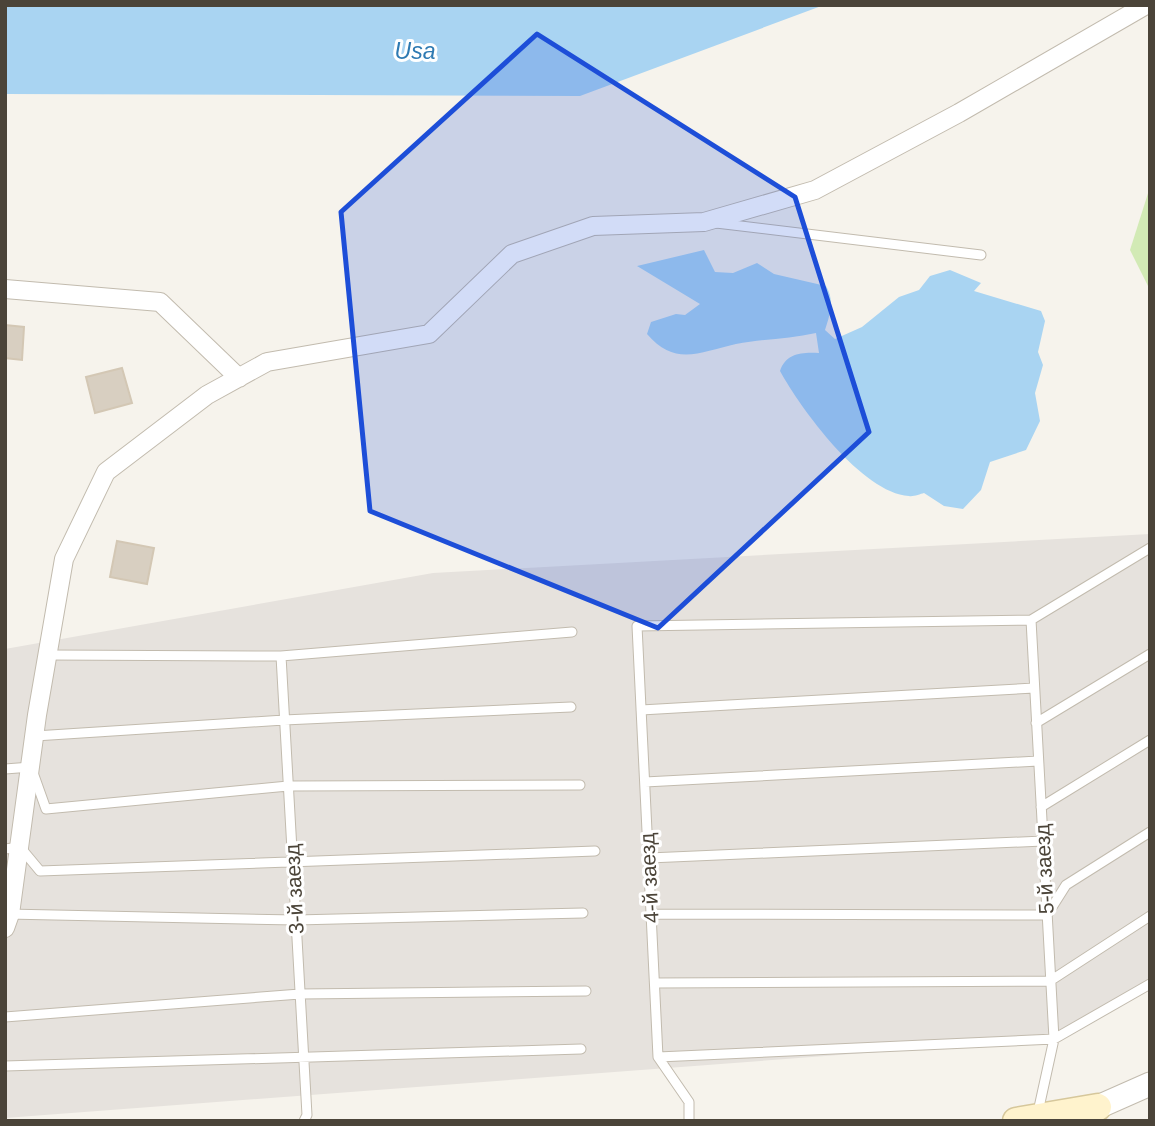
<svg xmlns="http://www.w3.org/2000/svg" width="1155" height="1126" viewBox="0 0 1155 1126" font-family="Helvetica,sans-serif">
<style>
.industrial{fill:#e6e2dd}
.green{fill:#d2eab5}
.water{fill:#a9d4f2}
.building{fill:#d8cfc1;stroke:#d3c7b4;stroke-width:2}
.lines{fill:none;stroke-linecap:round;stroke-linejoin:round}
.service-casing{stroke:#c2bbae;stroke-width:11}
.minor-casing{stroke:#c2bbae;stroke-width:20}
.tertiary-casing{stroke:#c2bbae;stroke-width:25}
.secondary-casing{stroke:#d6c79b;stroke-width:29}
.service{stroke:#fff;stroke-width:9}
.minor{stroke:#fff;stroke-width:18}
.tertiary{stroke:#fff;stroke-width:23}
.secondary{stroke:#fff3cd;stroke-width:26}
.marked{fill:#1d4ed8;fill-opacity:0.2;stroke:#1d4ed8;stroke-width:5;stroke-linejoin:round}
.labels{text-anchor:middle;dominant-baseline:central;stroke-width:6;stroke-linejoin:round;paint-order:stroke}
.street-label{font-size:21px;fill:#4b4439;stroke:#fff}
.water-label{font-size:23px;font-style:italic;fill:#2e7ab2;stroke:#fff}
</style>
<rect width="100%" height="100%" fill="#f6f3ec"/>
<path class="industrial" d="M1150,534V990L1065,1038L5,1118V649L433,573Z"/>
<path class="green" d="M1150,187V290L1130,250Z"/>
<path class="water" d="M5,5H824L580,96L5,94Z
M704,250L715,272L733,273L757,263L774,274L826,286C835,301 830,314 825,330L835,339L862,327L899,297L919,290L930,276L950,270L981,283L974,291L1041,311L1045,321L1038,352L1043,365L1035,393L1040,421L1026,450L990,462L981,490L963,509L944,506L924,493C920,494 913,497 909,496C862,493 801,409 780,371C786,353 802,352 819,353L816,333C790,339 762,339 736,344C700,352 675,367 647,334L651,322L676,314L685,315L700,304L637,266Z"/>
<path class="building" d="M5,325L24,327L22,360L5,358Z
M122,368L132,403L95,413L86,377Z
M117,541L154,548L147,584L110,577Z"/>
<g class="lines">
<defs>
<path id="service" d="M716,223L981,255
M1031,620L1054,1039L1038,1112
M48,655L281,656L572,632
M281,656L307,1115L304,1121
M641,710L1034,688
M1036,723L1150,654
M35,736L284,720L571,707
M5,769L31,767L46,809L288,786L580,785
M645,782L1038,761
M1041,807L1150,740
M5,849L20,847L40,871L595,851
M649,858L1043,841
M7,914L296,920L583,913
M651,914L1047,915L1066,885L1150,832
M655,983L1050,981L1150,916
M5,1017L300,994L586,991
M658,1057L1054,1039L1150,984
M5,1066L581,1049
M689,1121V1102L658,1057L637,626L1031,620L1150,548"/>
<path id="minor" d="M5,289L160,302L239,378
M5,928L10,914L37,715L64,559L106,472L207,395L267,362L429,334L512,254L593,226L704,222L815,190L959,113L1146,5"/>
<path id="tertiary" d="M1098,1107L1150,1084"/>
<path id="secondary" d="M1016,1121L1098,1107"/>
</defs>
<use href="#service" class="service-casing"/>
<use href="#minor" class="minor-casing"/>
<use href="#tertiary" class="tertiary-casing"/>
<use href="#secondary" class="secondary-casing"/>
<use href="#service" class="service"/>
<use href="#minor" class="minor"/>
<use href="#tertiary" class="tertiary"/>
<use href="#secondary" class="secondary"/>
</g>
<path class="marked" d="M537,34L795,197L869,432L658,628L370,511L341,212Z"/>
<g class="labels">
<g class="street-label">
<text transform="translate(1044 869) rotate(-93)">5-й заезд</text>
<text transform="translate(649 878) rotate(-93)">4-й заезд</text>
<text transform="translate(294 889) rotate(-93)">3-й заезд</text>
</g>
<g class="water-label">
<text x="415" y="51">Usa</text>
</g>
</g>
<rect width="1155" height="1126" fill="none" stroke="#4b4439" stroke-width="14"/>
</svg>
